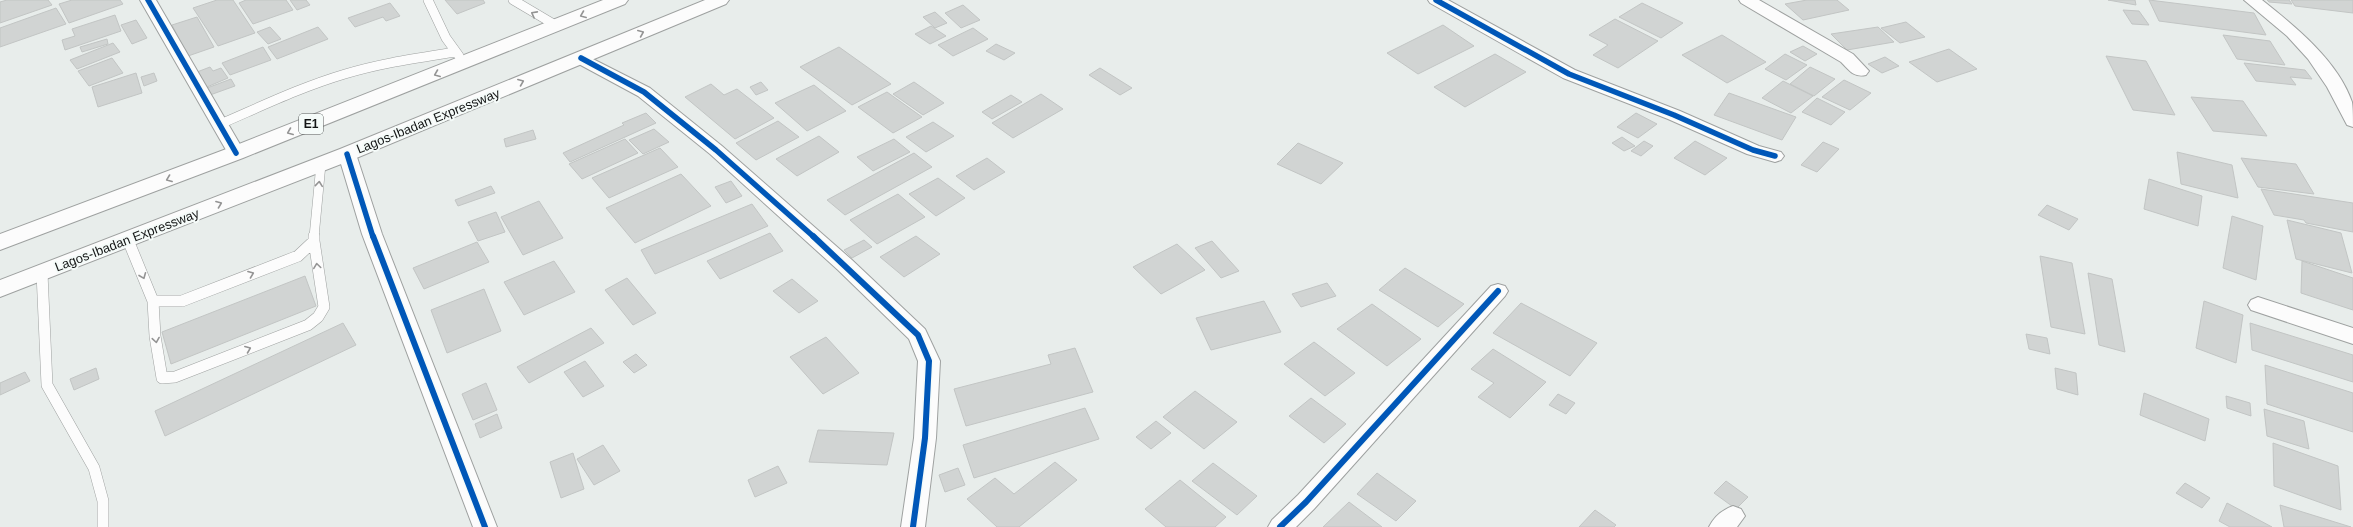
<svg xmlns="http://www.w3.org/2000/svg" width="2353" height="527" viewBox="0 0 2353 527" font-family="Helvetica,sans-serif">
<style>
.building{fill:#d1d4d3;stroke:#c2c5c4}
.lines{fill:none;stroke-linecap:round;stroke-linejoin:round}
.lane-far1-casing{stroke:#9ea1a0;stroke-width:10}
.lane-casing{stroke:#9ea1a0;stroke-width:12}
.street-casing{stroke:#9ea1a0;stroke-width:2}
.highway-casing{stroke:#9ea1a0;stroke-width:2}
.lane-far1{stroke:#fcfcfc;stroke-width:9}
.lane{stroke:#fcfcfc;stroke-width:11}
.street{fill:#fcfcfc;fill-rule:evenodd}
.highway{fill:#fcfcfc;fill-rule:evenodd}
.cycleway-far1-casing{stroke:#f5fbf9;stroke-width:8}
.cycleway-casing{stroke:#f5fbf9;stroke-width:9}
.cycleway-far1{stroke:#0057b8;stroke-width:5.5}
.cycleway{stroke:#0057b8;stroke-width:6}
.oneway{stroke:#949494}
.labels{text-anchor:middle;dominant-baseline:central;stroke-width:4;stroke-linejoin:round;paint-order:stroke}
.shield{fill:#f5fbf9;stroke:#585b5a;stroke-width:1}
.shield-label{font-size:12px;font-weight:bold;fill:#141616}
.street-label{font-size:13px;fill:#141616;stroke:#f5fbf9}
</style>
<rect width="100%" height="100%" fill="#e8edeb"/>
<path class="building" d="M7,0H48L52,5L0,23V2Z
M72,0H120L123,4L69,23L59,4Z
M217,0H233L255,33L218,46L193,8Z
M246,0H286L293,10L253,24L239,3Z
M290,0H306L310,5L297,10Z
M445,0H483L485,3L457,14Z
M1807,0H1837L1849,10L1803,20L1785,4Z
M2108,0H2135L2136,5Z
M2149,0L2254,13L2266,35L2159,21Z
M2267,0H2289L2292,4L2269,2Z
M2291,0H2353V13L2295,6Z
M390,3L400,16L386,21L383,17L355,27L348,18Z
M1642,3L1683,23L1661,38L1619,17Z
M963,5L980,20L961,28L945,13Z
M56,8L66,24L0,47V28Z
M2123,10L2139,11L2149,25L2132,24Z
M935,12L947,23L935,28L923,17Z
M115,15L121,31L65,50L62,40L75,36L72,29Z
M197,17L214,47L188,56L172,25Z
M1615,19L1658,41L1618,68L1593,55L1608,45L1589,35Z
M136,20L147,38L132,44L121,25Z
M1906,22L1925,37L1900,43L1881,28Z
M1443,25L1474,46L1418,74L1387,53Z
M931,26L946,36L930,44L915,34Z
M270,27L281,39L268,44L257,32Z
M318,27L328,39L277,59L268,47Z
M1878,27L1894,42L1847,50L1831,34Z
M973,28L988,39L953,56L938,45Z
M1722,35L1766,62L1727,83L1682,55Z
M2223,35L2270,41L2285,65L2237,59Z
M107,39L108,44L82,52L80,47Z
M113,43L120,52L77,69L70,60Z
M996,44L1015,53L1004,60L986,51Z
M1803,46L1817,54L1805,61L1790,52Z
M263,47L271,60L230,75L222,63Z
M839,47L891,84L852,105L800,67Z
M1949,49L1977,69L1937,82L1909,62Z
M1495,54L1526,72L1465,107L1434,87Z
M1785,54L1807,65L1786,80L1765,69Z
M2106,56L2146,61L2175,115L2133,110Z
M1885,57L1899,66L1882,73L1868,64Z
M112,58L123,73L89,86L78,71Z
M2244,63L2305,70L2312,79L2290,77L2296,85L2256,81Z
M210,67L213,71L221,68L228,78L207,87L197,72Z
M1810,67L1835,79L1814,96L1790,84Z
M1100,68L1132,88L1120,95L1089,75Z
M136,73L142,93L98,107L92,87Z
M154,73L157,81L144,86L141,77Z
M231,79L235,86L210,95L207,88Z
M1844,80L1871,93L1850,110L1822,97Z
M1783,81L1813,96L1791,113L1762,98Z
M761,82L768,90L756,95L750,87Z
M914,82L944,103L923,115L893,94Z
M711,84L724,95L737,89L774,118L735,139L685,97Z
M814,85L846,111L807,131L775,103Z
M887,92L922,117L893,133L858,107Z
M1729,93L1796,117L1782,140L1714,115Z
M1041,94L1063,109L1013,138L992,123Z
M1011,95L1022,102L992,119L982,112Z
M2191,97L2243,101L2267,136L2213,131Z
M1817,98L1845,112L1831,125L1802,112Z
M646,113L656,123L570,162L563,153L624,125L622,123Z
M1636,113L1657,124L1638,138L1617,127Z
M778,121L799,137L756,160L736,143Z
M933,122L954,136L926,152L906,137Z
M654,129L669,142L643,154L629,140Z
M533,130L536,139L506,147L504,139Z
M819,136L839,152L797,176L776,159Z
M1622,137L1635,146L1624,151L1612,143Z
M625,139L638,153L582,179L569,164Z
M894,139L910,152L873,171L857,157Z
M1644,141L1653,146L1641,156L1631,151Z
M1695,141L1727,158L1705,175L1674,158Z
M1823,142L1839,149L1817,172L1801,165Z
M1298,143L1343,163L1321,184L1277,164Z
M660,148L678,167L609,198L592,178Z
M2177,152L2232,165L2238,198L2181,184Z
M914,153L932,167L845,215L827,200Z
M987,158L1005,172L974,190L956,176Z
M2241,158L2296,164L2314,194L2258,187Z
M681,174L711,206L635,243L606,208Z
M938,178L965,198L936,216L909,194Z
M2149,179L2202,196L2198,226L2144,209Z
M731,181L742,196L726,203L715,187Z
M491,186L495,193L458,206L455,200Z
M2261,189L2353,203V232L2306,223L2304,220L2274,215Z
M898,194L925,217L877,244L850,220Z
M539,201L563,238L523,255L501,217Z
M752,204L768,226L655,274L641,250Z
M2047,205L2078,219L2069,230L2038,215Z
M496,212L505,232L478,241L468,222Z
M2232,216L2263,226L2256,280L2223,268Z
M2287,220L2341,233L2352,273L2296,259Z
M770,233L783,251L720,279L707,261Z
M916,236L940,254L904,277L880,257Z
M864,240L872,247L852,258L844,250Z
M1212,241L1239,271L1221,278L1195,248Z
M477,242L489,262L424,289L413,268Z
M1177,244L1205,270L1161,294L1133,267Z
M2040,256L2072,263L2085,334L2051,327Z
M554,261L575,292L524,315L504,282Z
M2302,261L2353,278V310L2301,293Z
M1405,268L1464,304L1438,327L1379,290Z
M2088,273L2112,279L2125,352L2099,345Z
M305,276L316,306L171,364L162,332Z
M627,278L656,313L633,325L605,290Z
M792,279L818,301L799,313L773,291Z
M1327,283L1336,296L1301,307L1292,294Z
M484,289L501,331L447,353L431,310Z
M1264,301L1281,332L1211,350L1196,318Z
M2204,301L2243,315L2236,363L2196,348Z
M1521,303L1597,343L1570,376L1493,333Z
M1372,304L1421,339L1387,366L1337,329Z
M343,323L356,345L165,436L155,411Z
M2250,323L2353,355V382L2252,350Z
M591,328L604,343L529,383L517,367Z
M2026,334L2047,338L2050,354L2029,349Z
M826,337L859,373L823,394L790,357Z
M1314,342L1355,373L1325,396L1284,364Z
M1075,348L1093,392L966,426L954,389L1051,364L1048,355Z
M1493,349L1546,382L1510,418L1478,397L1494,383L1471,369Z
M636,354L647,365L634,373L623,362Z
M585,361L604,386L583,397L564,372Z
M2265,365L2353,393V432L2267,404Z
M96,368L99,379L74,390L70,379Z
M2055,368L2076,373L2078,395L2057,389Z
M25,372L30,381L0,395V383Z
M486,383L497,410L473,420L462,394Z
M1195,391L1237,422L1204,449L1163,417Z
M2144,393L2209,419L2205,441L2140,415Z
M1558,394L1575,403L1566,414L1549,405Z
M2226,396L2250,403L2251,416L2227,408Z
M1311,398L1346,424L1324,443L1289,416Z
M1085,408L1099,439L974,478L963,445Z
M2264,409L2304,421L2309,449L2267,436Z
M497,414L502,428L480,438L475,424Z
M1156,421L1171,433L1151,449L1136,437Z
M818,430L894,433L887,465L809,462Z
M2273,443L2338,466L2341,510L2274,486Z
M603,445L620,471L594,485L577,459Z
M573,453L584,489L561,498L550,462Z
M1055,462L1077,480L1019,527H997L967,499L995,478L1014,494Z
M1213,463L1257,496L1237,515L1192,481Z
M778,466L787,483L755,497L748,480Z
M958,468L965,485L945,492L939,475Z
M1377,473L1416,501L1396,521L1357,494Z
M1180,480L1226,517L1215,527H1166L1145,509Z
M1726,481L1748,497L1736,509L1714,493Z
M2185,483L2210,498L2202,508L2176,493Z
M1349,502L1382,527H1323Z
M2227,503L2272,527H2230L2219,521Z
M2280,505L2351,527H2284Z
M1595,510L1616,525L1614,527H1579Z"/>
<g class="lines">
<defs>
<path id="lane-far1" d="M428,0L446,38L459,56
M513,0L557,26
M218,125C260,107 301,87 345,74C381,63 418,58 455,52
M314,237L321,164"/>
<path id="lane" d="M128,240L153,301H182L298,256L314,241V236
M42,273L47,385L94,468L103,501V527
M153,301L155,336L162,378L175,377L308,325L318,317L324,307L314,241"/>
<path id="street" d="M140,0H156L245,153L242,157L236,159L230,157Z
M1428,0H1448L1575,70L1680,111L1759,146L1781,152L1784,156L1781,160L1775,162L1747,154L1668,119L1563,78L1430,3Z
M1739,0H1759L1853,54L1869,71L1866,75C1854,78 1849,70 1841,62L1741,3Z
M2244,0H2262C2295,26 2338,61 2352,102C2353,109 2353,119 2353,127L2347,125L2327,87L2308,59L2287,36Z
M581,53L650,88L722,146L852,260L925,329L940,361L936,438L925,527H901L914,438L918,361L909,339L838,270L710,154L638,96L575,62L573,58L575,54Z
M347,148L353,150L356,154L382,234L497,527H473L362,234L338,154L341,150Z
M1498,284L1505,286L1508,291L1505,296L1314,509L1296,527H1268L1272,520L1298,495L1491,286Z
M2258,297L2353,328V344L2251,310L2248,305L2251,300Z
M1733,506L1741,509L1745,516L1737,527H1709C1714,517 1722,510 1733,506Z"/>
<path id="highway" d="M603,0H628L625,4L243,158L0,250V234L229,148Z
M705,0H729L726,4L354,159L0,297V280L340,149Z"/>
</defs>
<use href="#lane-far1" class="lane-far1-casing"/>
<use href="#lane" class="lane-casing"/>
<use href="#street" class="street-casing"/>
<use href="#highway" class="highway-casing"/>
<use href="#lane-far1" class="lane-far1"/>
<use href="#lane" class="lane"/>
<use href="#street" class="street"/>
<use href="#highway" class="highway"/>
<defs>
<path id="cycleway-far1" d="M148,0L236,153
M1436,0L1569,74L1674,115L1753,150L1775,156
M581,58L644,92L716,150L814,237
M347,154L373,237"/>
<path id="cycleway" d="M373,236L485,527
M813,236L918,335L929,361L925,438L913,527
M1280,527L1306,502L1498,291"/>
</defs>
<use href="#cycleway-far1" class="cycleway-far1-casing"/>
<use href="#cycleway" class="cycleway-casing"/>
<use href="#cycleway-far1" class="cycleway-far1"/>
<use href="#cycleway" class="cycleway"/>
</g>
<defs><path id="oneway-chevron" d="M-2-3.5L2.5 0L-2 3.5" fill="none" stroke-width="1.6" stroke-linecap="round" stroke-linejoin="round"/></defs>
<g class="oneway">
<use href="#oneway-chevron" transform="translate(534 14) rotate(-152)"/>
<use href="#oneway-chevron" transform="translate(583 15) rotate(158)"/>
<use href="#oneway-chevron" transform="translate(641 33) rotate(-23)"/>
<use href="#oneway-chevron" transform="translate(437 74) rotate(158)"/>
<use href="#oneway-chevron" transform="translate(521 82) rotate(-22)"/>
<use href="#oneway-chevron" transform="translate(290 132) rotate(158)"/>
<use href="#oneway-chevron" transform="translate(169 179) rotate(159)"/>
<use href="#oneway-chevron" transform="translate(319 184) rotate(-84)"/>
<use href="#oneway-chevron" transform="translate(219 204) rotate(-21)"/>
<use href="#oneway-chevron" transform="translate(317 266) rotate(-98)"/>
<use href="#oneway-chevron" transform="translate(251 274) rotate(-21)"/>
<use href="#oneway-chevron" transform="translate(143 276) rotate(68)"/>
<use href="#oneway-chevron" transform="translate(156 340) rotate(81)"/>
<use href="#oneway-chevron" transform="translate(248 349) rotate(-22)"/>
</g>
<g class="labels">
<rect class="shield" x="299" y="114" width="24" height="20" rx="3"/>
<g class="shield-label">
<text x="311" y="124">E1</text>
</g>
<g class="street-label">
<text transform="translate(428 121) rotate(-22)">Lagos-Ibadan Expressway</text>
<text transform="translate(127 240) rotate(-21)">Lagos-Ibadan Expressway</text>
</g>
</g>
</svg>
